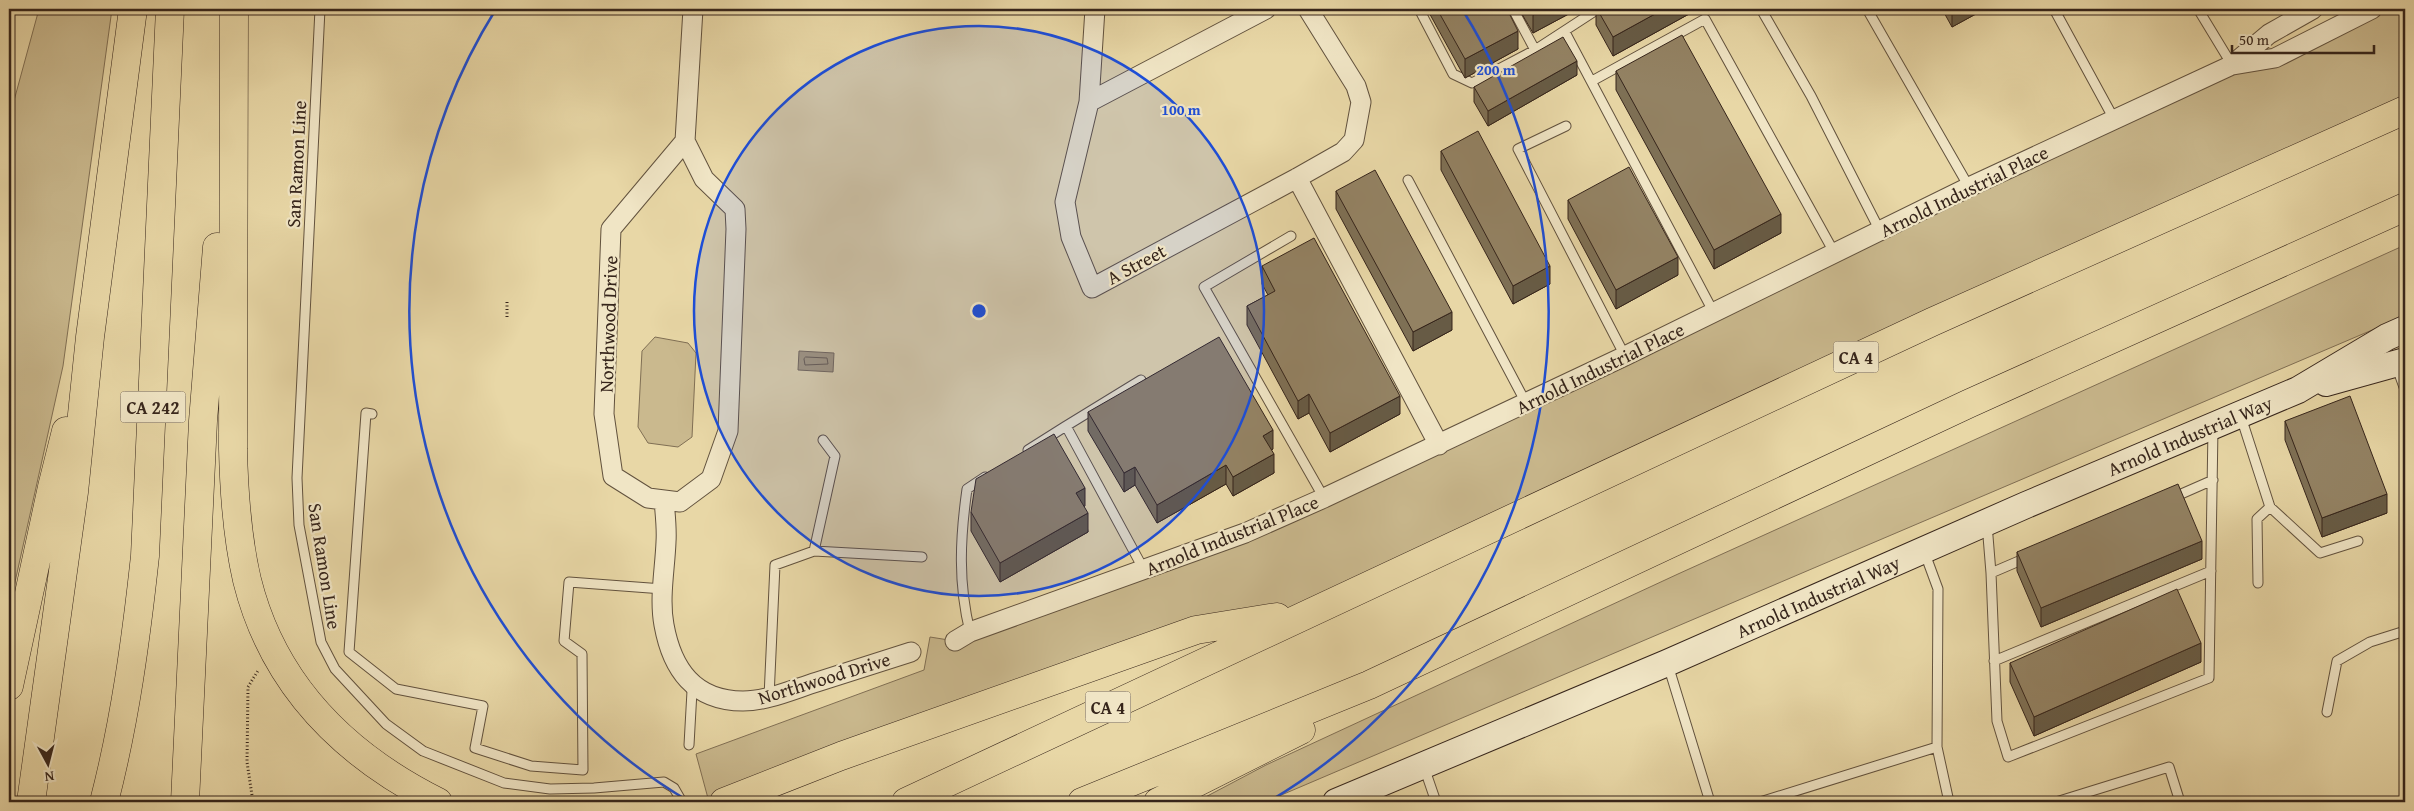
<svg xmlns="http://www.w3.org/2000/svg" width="2414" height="811" viewBox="0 0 2414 811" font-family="'Gentium Book Plus',serif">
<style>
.green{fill:#cab98e;stroke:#806f54}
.water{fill:#ab9a77;stroke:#7c6b52}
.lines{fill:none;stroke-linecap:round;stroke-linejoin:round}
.shore{stroke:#706049;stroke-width:1}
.lane-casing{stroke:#62523e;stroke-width:11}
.street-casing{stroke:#62523e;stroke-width:21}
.secondary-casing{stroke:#36251b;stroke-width:28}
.highway-casing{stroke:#36251b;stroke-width:29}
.path{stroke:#36251b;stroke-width:3;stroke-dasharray:1 2.5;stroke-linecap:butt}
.lane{stroke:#f0e5c5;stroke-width:9}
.street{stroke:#f0e5c5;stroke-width:19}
.secondary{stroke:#f0e5c5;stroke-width:26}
.highway{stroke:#e8d7a6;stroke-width:28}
.wall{fill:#7e7055;stroke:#36251b}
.shaded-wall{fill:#675b45;stroke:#36251b}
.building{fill:#938263;stroke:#36251b}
.ring{fill:none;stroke:#1d4ed8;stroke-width:2.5}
.labels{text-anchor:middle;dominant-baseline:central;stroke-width:4.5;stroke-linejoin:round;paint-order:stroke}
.shield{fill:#f0e5c5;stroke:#6e5f4e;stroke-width:1}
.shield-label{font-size:18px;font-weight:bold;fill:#36251b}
.street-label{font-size:19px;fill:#36251b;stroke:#f0e5c5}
.centre{fill:#1d4ed8;stroke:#f0e5c5;stroke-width:2.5}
.ring-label{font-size:15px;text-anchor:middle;font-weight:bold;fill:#1d4ed8;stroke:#f0e5c5;stroke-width:4.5;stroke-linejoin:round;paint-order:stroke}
</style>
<rect width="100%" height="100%" fill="#e8d7a6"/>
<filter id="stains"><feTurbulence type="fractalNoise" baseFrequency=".004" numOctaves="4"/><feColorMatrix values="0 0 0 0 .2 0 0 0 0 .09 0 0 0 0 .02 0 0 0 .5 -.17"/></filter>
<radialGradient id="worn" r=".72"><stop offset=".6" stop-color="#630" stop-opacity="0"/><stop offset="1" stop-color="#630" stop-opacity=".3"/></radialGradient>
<path class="green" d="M39,9H112L63,366L9,609V119Z
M2372,9H2405V112L1311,612L1196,630L724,802H709L696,754L924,670L930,637L955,641L1245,533L2114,119L2275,58Z
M2405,245V316L1265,802H1196L1266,765L1678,574Z
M655,337L688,343L696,353L692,437L678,447L648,443L638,427L642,351Z"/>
<path class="water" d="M799,351L834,353L833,372L798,370Z"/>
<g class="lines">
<path class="shore" d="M806,357L827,358L828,364L805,365L804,359Z"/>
<defs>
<path id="lane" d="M320,9L297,478L299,525L321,642L335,669L386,724L423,751L504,783L550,789L594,788L664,782L674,788L682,802
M1419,9L1453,74L1472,83L1535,50
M1513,9L1535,50L1598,9
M1761,9L1811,96L1880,231
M1867,9L1969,187
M2054,9L2114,119
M2198,9L2232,65
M1565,32L1714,313
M1592,81L1705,19L1835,254
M1566,126L1518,149L1625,356
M1408,180L1526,403
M1291,236L1204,287L1324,498
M2396,365L2405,390
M1141,380L1066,426L1144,570
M372,414L366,413L349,652L396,689L483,706L475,748L531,766L583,770L582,654L564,641L569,582L663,589
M2241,417L2270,507L2320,553L2358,541
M823,440L835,456L814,551L922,557
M1028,450L1066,426
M2172,498L2213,480
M1987,524L1991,573L1997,721L2008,757L2209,678L2213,428
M1924,551L1938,589L1937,747L1949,802
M1991,573L2026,558
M2258,583L2257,519L2270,507
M970,632C958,583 960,539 967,489L985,477
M1994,661L2211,571
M1668,665L1710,802
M769,697L775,565L814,551
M2327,712L2337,661L2370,642L2405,631
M689,745L692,691L695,687
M1424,767L1436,802
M1760,802L1937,747
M2056,802L2169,767L2180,802"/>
<path id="street" d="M1095,9L1089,102L1065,202L1071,237L1092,288L1297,178L1343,152L1354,140L1361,102L1356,86L1308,9
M2233,65L2275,58L2372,9
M1089,102L1266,9
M685,141L611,229L604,414L613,476L648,498L680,502L711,479L728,431L736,229L735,209L704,179L685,141L693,9
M1297,178L1439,445
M664,500C665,513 667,528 666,542C665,569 659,598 664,625C672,669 694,701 743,701C768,701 794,689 817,682C848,672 880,662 911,652
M955,641L970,632L1245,533L1324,498L1625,356L1969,187L2232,65L2269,34L2313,9"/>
<g id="secondary">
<path d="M2326,383L2405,361"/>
<path id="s1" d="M1336,802L1667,663L2026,505L2298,390L2387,337L2405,329"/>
</g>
<path id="highway" d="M234,9L233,449C234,493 237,537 247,580C273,685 344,755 438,802
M9,686L52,487L66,431
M31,802L74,492L90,337L133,9
M104,802C125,721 136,639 145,556L170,9
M185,802L203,421L217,247
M724,802L841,756L1196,630L1277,617
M906,802L1932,322L2405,110
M1082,802L1369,685L1968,404L2405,207
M1158,802L1301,730"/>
</defs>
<use href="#lane" class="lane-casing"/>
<use href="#street" class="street-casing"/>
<use href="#secondary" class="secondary-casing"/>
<use href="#highway" class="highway-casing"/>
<path class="path" d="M507,317V301
M253,802L247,762L248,687L259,669"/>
<use href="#lane" class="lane"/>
<use href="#street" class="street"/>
<use href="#secondary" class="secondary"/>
<use href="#highway" class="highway"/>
</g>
<path class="wall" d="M1427,9H1507L1518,49L1465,78Z
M1519,9H1578L1533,33Z
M1596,9H1698L1613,56L1596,25Z
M1942,9H1985L1952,27Z
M1616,71L1781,233L1714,269L1616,90Z
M1577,75L1488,126L1474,102V87Z
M1441,151L1550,284L1513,304L1441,170Z
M1336,191L1452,330L1413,351L1336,209Z
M1568,200L1678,275L1616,309L1568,219Z
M1262,266L1400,414L1330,452L1309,413L1298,419L1247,325V306L1268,295L1262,284Z
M1088,412L1273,449L1271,450L1274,473L1233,496L1226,484L1157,523L1135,485L1124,492L1088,431Z
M2285,421L2387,513L2322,537L2285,440Z
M1085,506L1084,507L1088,532L1000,582L971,531V512Z
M2405,531V560L2401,547V532Z
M2017,552L2202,559L2041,627L2017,571Z
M2201,662L2034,736L2010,682V663Z"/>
<path class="shaded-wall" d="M1544,9H1578L1533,33V15Z
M1664,9H1698L1613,56V37Z
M1952,9H1985L1952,27Z
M1518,31V49L1465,78V59Z
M1577,61V75L1488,126V111Z
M1781,214V233L1714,269V250Z
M1678,257V275L1616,309V290Z
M1550,266V284L1513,304V286Z
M1452,312V330L1413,351V332Z
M1309,394V413L1298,419V401Z
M1400,396V414L1330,452V433Z
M1273,430V449L1263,455V436Z
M1274,454V473L1233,496V477Z
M1226,465V484L1157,523V505Z
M1135,467V485L1124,492V473Z
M1085,488V506L1076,512V493Z
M2387,494V513L2322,537V518Z
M1088,513V532L1000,582V563Z
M2202,541V559L2041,627V608Z
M2201,643V662L2034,736V717Z"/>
<path class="building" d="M1437,9H1507L1518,31L1465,59Z
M1530,9H1544L1533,15Z
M1597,9H1664L1613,37Z
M1682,35L1781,214L1714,250L1616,71Z
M1563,37L1577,61L1488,111L1474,87Z
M1478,131L1550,266L1513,286L1441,151Z
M1629,167L1678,257L1616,290L1568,200Z
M1375,170L1452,312L1413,332L1336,191Z
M1314,238L1400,396L1330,433L1309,394L1298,401L1247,306L1275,291L1262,266Z
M1219,337L1273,430L1263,436L1274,454L1233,477L1226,465L1157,505L1135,467L1124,473L1088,412Z
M2350,396L2387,494L2322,518L2285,421Z
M1054,434L1085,488L1076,493L1088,513L1000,563L971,512L976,479Z
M2178,484L2202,541L2041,608L2017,552Z
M2405,531V546L2401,532Z
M2177,589L2201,643L2034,717L2010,663Z"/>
<circle cx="979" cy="311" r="285" fill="#1d4ed8" fill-opacity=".12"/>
<g class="ring">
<circle cx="979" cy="311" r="285"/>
<path d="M690 802A570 570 0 0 1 496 9M1462 9A570 570 0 0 1 1268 802"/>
</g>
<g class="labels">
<g class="shield">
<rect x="1833.5" y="341.5" width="45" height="31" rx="4"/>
<rect x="120.5" y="391.5" width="65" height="31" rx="4"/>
<rect x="1085.5" y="691.5" width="45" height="31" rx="4"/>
</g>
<g class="shield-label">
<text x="1856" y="357">CA 4</text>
<text x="153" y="407">CA 242</text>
<text x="1108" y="707">CA 4</text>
</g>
<g class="street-label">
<text transform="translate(296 164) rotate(-87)">San Ramon Line</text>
<text transform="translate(1964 191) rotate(-26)">Arnold Industrial Place</text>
<text transform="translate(1136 264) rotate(-28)">A Street</text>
<text transform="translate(608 324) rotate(-88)">Northwood Drive</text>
<text transform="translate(1600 368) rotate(-26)">Arnold Industrial Place</text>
<text stroke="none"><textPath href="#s1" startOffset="929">Arnold Industrial Way</textPath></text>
<text transform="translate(1232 535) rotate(-22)">Arnold Industrial Place</text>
<text transform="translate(325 566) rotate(81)">San Ramon Line</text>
<text stroke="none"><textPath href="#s1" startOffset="524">Arnold Industrial Way</textPath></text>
<text transform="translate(824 678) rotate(-17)">Northwood Drive</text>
</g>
</g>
<circle cx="979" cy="311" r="8" class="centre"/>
<g class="ring-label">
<text x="1496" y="75">200 m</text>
<text x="1181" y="115">100 m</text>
</g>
<rect width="2414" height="811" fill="none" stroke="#e8d7a6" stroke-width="30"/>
<rect x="10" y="10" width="2394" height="791" fill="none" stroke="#36251b" stroke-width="2.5"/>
<rect x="15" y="15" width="2384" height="781" fill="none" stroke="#36251b"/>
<g transform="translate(48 764) rotate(173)" stroke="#f0e5c5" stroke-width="4" paint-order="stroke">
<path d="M0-4L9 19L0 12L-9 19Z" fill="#36251b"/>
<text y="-8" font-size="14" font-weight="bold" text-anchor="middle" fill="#36251b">N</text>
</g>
<path d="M2232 45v8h142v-8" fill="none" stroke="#36251b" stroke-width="2.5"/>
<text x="2239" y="45" font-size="15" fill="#36251b" stroke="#f0e5c5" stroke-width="4" paint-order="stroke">50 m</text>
<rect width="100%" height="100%" filter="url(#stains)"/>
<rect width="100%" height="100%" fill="url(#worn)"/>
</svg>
